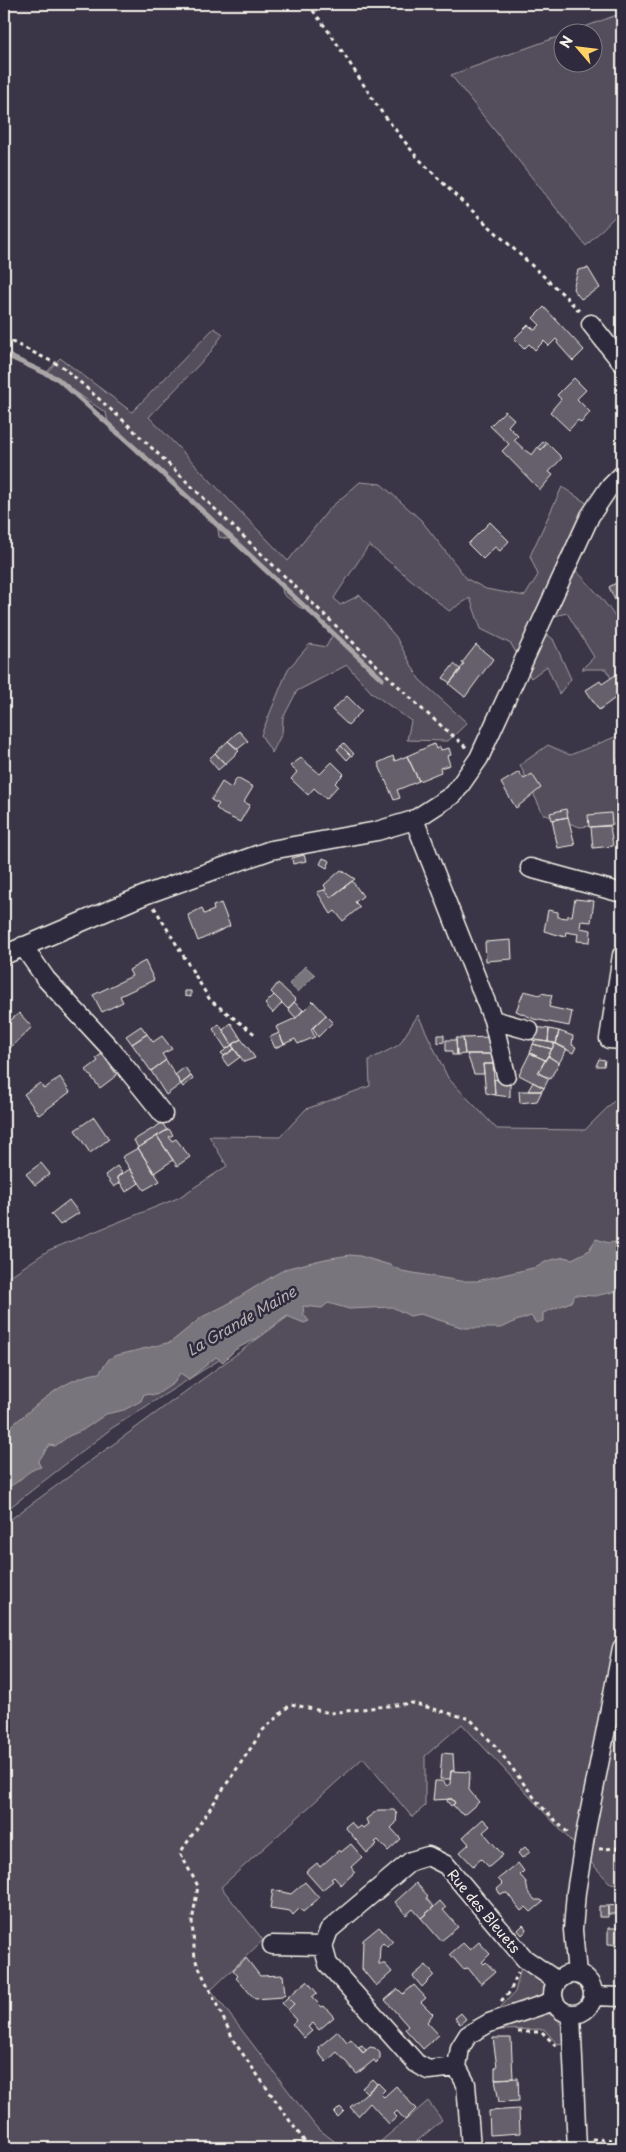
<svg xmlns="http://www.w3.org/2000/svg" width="626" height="2152" viewBox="0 0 626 2152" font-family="'Playpen Sans',sans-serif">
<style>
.green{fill:#534e5c;stroke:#a4a0a2}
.water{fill:#78747b;stroke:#aaa6a7}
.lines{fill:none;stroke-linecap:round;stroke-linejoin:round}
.stream{stroke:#aaa6a7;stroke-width:5}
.building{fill:#65616c;stroke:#f4f1e8}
.minor-casing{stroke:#f4f1e8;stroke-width:21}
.path{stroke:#f4f1e8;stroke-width:3;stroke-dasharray:4 4;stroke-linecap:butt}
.minor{stroke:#2f2a3d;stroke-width:18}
.labels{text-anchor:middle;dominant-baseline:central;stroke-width:5;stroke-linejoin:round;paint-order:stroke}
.street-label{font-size:14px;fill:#f4f1e8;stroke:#2f2a3d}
.water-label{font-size:15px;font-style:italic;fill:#b6b2b2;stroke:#2f2a3d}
</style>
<rect width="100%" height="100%" fill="#3b3647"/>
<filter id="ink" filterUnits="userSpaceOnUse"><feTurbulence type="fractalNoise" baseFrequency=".02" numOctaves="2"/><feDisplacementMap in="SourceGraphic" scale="10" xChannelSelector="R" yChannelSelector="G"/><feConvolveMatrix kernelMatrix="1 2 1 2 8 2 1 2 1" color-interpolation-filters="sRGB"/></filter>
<g filter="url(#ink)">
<path class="green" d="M622,13V209L586,246L451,75L563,35L564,62H594V32H571Z
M214,328L223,334L209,354L149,417L288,561L330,508L360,482L381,484L421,520L467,579L486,589L525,596L538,575L530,556L562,487L588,504L560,556C576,569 604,599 615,617C625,635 622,676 622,698L606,669H582L594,657L567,613L530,622L553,639L571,679L559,694L547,666L531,678L511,644L481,629L470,598L449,611L369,545L334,598L340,605L360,595L396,637L419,679L467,723L448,741L407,740L411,721L372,693L347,665L297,691L283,718L282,733L272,753L261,735L288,669L310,644L326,647L332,636L312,613L299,607L283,594L281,584L234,540L219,537L217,522L147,456L110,430L106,413L47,372L60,358L132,412Z
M622,731V752L617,762L622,792V823L580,827L543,814L520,765L548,745L570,755L620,735Z
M418,1015L448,1078L497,1129L585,1130L622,1093V1884L610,1883L462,1724L425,1756V1806L412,1817L363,1758L221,1887L263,1940L211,1990L316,2127L343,2148H4V1524L293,1313L112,1428L4,1512V1280L49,1250L178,1198L227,1166L209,1136L280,1137L306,1109L370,1086L369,1060L399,1045Z
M522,1963L546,1983V1991L536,2000L495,2013L515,1992Z
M542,2011C560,2018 564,2024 563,2043L557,2044L544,2029L500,2030L499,2026Z
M428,2101L442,2120L409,2148H373Z"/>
<path class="water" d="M305,966L315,975L298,992L289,984Z
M596,1239L609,1243L622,1241V1290L595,1296L575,1295L571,1302L543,1313V1321L536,1323L531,1316L516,1321L502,1328H464L420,1314L410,1316L392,1307L349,1309L328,1303L322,1308L303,1306L304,1315L309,1321L304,1323L287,1316L256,1339L236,1349L223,1362L216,1357L189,1379L180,1373L174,1383L156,1395L144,1394L141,1401L124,1410L106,1414L83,1430L69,1436L55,1446L49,1445L38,1462L41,1467C24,1471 23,1481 8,1487L4,1497V1432C33,1409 61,1378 99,1373L109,1359L114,1356L171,1342L202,1317L226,1305L278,1273L288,1268L325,1259L350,1255L360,1256L390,1265L402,1271L460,1281H477L537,1267L547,1261L564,1257L572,1259L588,1251Z"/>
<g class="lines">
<path class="stream" d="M4,354L58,379L135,448L382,679"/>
</g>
<path class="building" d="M588,268L600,288L581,299L573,289L578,270Z
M619,303L622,306V335L616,334Z
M544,307L584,350L573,361L557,343L558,341L556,339L549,346L544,341L535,350L529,344L524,349L514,339L528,325L535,330L540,325L533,318Z
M574,378L586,390L577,399L590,412L581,423L578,420L569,430L550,412L561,399L557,395Z
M505,411L514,419L508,426L518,436L514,440L526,451L532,455L538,447L541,450L547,443L562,458L549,472L553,475L540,490L502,451L509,444L490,426Z
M544,441L547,443L541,450L538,447Z
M490,522L509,541L500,551L495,547L483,559L468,544Z
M622,580V596L616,583Z
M616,583L622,597L615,600L609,587Z
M476,645L493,659L465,697L449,684L464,664L462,663Z
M454,664L461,670L450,683L443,678Z
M620,672L622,674V693L599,710L586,690L600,681L602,684Z
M347,696L362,711L348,725L332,710Z
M239,731L248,741L238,749L228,741Z
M228,741L239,751L225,764L215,753Z
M344,743L354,754L351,756L341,746Z
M434,744L436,749L440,747L441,750L449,748L451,755L447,756L450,765L440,768L441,772L419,781L407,756Z
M341,746L351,756L347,760L337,749Z
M215,753L225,764L218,770L209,759Z
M393,756L395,761L407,756L419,781L397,790L400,798L394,800L378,763Z
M301,758L320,774L332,762L344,774L335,783L338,786L326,799L314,788L308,795L291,779L297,772L290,766Z
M519,772L524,779L532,774L541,788L516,808L501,783Z
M237,778L253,787L244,802L250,805L240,822L223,814L216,808L219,804L211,800L222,782L231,788Z
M566,809L568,817L552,820L550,813Z
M611,813L612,825L589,827L588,815Z
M568,817L575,845L558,848L552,820Z
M610,826L613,846L593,848L591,827Z
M304,855L306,861L293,864L292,858Z
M323,858L330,861L327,868L320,864Z
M341,870L355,879L331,897L324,890L326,889L324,885Z
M352,881L363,896L355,902L360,907L343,921L335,911L331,914L317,892L324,890L331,897Z
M575,899L594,901L591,922L581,921L580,928L591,930L590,942L577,941L578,934L566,932L565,937L544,931L548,910L558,912V917L568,918V915L572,916Z
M221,903L230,926L198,941L188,915L202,908L204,914L214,910L213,906Z
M511,940L512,959L486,961L485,942Z
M145,961L154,980L120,996L123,1002L102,1012L93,995L132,976L129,970Z
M278,983L296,1000L288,1009L271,992Z
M185,991H191V997L185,996Z
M524,991L540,995L541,993L552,995L549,1007L572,1012L569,1026L534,1019L516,1011Z
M274,995L282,1003L273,1013L265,1004Z
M313,1001L326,1015L311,1029L315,1037L298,1044L295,1039L284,1044L276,1027L296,1018Z
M294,1002L303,1010L296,1018L288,1009Z
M19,1013L32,1027L10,1048L4,1041V1026Z
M326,1015L333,1022L318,1037L313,1028Z
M231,1023L241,1039L232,1045L223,1030Z
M219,1024L232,1045L226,1049L213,1029Z
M141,1026L147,1034L132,1044L126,1036Z
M535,1027L549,1029L548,1042L532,1040Z
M549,1029L559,1031L556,1044L548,1042Z
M559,1031L573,1036L572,1045L576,1047L573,1053L556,1044Z
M279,1033L284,1044L275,1048L270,1037Z
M147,1034L153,1042L162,1036L172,1049L162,1054L166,1060L151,1071L132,1044Z
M438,1035H444V1042L438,1043Z
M490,1037L492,1054H465L463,1038Z
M456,1038H463L465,1054L457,1055Z
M241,1039L249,1049L255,1058L244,1062L232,1045Z
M446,1040H456L457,1055H452V1051H446Z
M535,1040L548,1042L555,1043L552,1049L533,1044Z
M555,1043L567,1049L559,1063L548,1056Z
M533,1044L552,1049L545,1060L530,1053Z
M232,1045L234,1049L224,1056L221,1053Z
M234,1049L240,1057L228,1066L222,1058Z
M530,1053L545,1060L538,1073L549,1078L544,1088L519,1075Z
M102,1054L117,1075L100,1088L86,1070L98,1061L96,1058Z
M467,1054H492L493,1064H483L484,1074H474Z
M548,1056L559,1063L550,1079L538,1073Z
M599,1059L605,1060L604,1066H596Z
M166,1060L181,1084L166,1095L151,1071Z
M483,1064H493L495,1095L486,1093Z
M185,1067L191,1076L181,1084L175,1075Z
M191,1076L193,1079L183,1087L181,1084Z
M60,1077L70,1092L39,1115L24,1094L40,1083L44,1089Z
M494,1079L510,1082V1097L495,1095Z
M533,1082L544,1088L542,1091H528Z
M519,1091H542L537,1101L520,1103Z
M94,1117L109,1139L90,1153L75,1130Z
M162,1123L167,1130L138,1148L134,1140Z
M169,1129L173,1135L169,1137L172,1141L176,1139L190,1157L177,1166L157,1136Z
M157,1136L173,1160L154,1173L138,1148Z
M138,1148L160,1181L144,1190L122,1157Z
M41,1163L50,1174L35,1185L26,1174Z
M117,1166L122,1173L117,1177L120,1183L114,1187L105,1175Z
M130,1169L139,1183L126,1192L117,1177Z
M69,1200L79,1213L60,1225L51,1214Z
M442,1753L453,1754L454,1771H451L450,1779H440Z
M451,1771L470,1772L469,1790L479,1802L465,1814L460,1813L453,1805L455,1803L452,1799L433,1800L435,1781H443L447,1786L450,1784Z
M448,1799H452L455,1803L451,1806L447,1801Z
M378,1810H394L397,1814L396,1823L391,1828L401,1839L388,1851L378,1840L375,1842L377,1844L367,1853L345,1827L351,1822L357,1829L361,1826L363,1828L368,1824L366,1819Z
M483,1819L490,1826L483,1832L503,1855L489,1867L481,1859L473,1866L460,1852L469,1844L463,1837Z
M351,1844L362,1857L351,1867L355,1872L341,1885L334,1877L331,1879L333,1881L322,1890L306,1872L317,1863L320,1867L339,1850L341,1852Z
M525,1847L530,1852L522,1858L518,1853Z
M518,1863L524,1871L520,1875L526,1882L528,1892L535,1900H541L543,1902L531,1912L526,1907L521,1911L507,1893L500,1894L497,1889L503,1884L498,1879Z
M305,1882L319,1898L303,1912L300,1908L293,1915L290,1911L270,1908L273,1890L291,1894Z
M416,1883L428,1896L426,1898L434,1907L421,1918L413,1909L406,1915L395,1902Z
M440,1901L446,1908L443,1910L458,1927L441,1941L421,1918Z
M617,1905V1914H608V1906Z
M599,1906H608V1917H599Z
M523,1925L527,1930L522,1935L518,1930Z
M379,1927L393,1942L387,1947L383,1943L380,1946L379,1964H385L392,1972L376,1986L362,1969L363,1940Z
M608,1928H622V1965V1945L608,1944Z
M479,1942L490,1954L482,1962L484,1964L486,1962L495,1972L481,1984L468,1968L463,1969L450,1954L463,1943L470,1950Z
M246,1958L260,1976L283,1975L285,1994L282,1997L255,1999L236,1978L238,1976L233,1970Z
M426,1965L434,1975L422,1987L413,1976Z
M307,1981L317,1993L312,1997L322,2007L324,2006L334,2017L319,2030L313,2023L308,2027L312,2031L304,2038L292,2024L297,2020L288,2010L294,2004L288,1997Z
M414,1985L426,1998L421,2002L433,2014L427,2022L439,2035L423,2049L405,2029L408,2026L385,2000L398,1989L403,1994Z
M288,1997L294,2004L288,2010L282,2003Z
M461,2013L466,2019L460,2024L455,2018Z
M338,2031L347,2042L351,2039L363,2053L370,2047L375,2048L380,2053V2059L376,2063L374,2060L357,2074L337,2052L326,2062L318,2052L320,2049L319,2047Z
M493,2038H511L513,2078L495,2079V2068L497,2067Z
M362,2045L366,2050L363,2053L358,2047Z
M618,2076H622V2086H618Z
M518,2078L519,2101L499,2102L495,2079Z
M372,2079L377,2084L367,2093L362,2088Z
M378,2083L385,2090L381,2094L384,2097L396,2086L416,2109L405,2120L397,2111L394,2114L397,2117L389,2124L370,2103L358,2116L350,2107Z
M340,2107L344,2111L338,2117L334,2113Z
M519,2109L520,2133L490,2135L489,2111Z
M444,2145L445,2148H428Z"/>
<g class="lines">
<defs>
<path id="minor" d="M591,324L622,363
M414,819L493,1020L506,1075
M530,868L622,893
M23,946L46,979L110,1048L163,1114
M4,955L147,894L271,850L377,831L414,820L454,794L479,758L590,516L608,489L622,475
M622,955L609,1039L622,1040
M493,1020L529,1030
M272,1945L323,1946
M553 1994a20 20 0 1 1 40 0a20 20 0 1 1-40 0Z
M577,1974L573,1930L576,1892L586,1830L622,1648
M594,1996L622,1997
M571,2015L577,2148
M457,2067L428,2070L416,2063L328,1964L323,1946L329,1930L411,1861L428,1856L446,1865L525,1959L557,1981
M471,2148L466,2084L457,2067L460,2048L468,2035L489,2023L554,2001"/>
</defs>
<use href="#minor" class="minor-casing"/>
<path class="path" d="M308,4L332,36L380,110L416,156L454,194L565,296L581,313
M4,338L63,367L126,423L422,709L467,748
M154,907L210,1000L256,1035
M599,1849L622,1848
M501,2001L510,1992L518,1972
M518,2032H542L556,2046
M592,2139L622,2140
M485,2145L562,2142
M309,2148L235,2043L195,1959L192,1922L198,1886L180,1853L263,1730L291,1704L330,1713L412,1703L470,1719L497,1748L539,1804L569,1834"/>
<use href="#minor" class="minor"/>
</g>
</g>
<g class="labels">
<g class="street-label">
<text transform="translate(484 1911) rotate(50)">Rue des Bleuets</text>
</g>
<g class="water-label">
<text transform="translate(241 1320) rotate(-30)">La Grande Maine</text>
</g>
</g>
<rect width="626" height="2152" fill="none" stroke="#2f2a3d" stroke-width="20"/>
<rect x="10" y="10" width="606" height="2132" fill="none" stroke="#f4f1e8" stroke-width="2" filter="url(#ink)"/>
<g transform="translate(578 48) rotate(298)"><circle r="24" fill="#2f2a3d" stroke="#7e7a81"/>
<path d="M0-4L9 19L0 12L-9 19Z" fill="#ffd166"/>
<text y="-8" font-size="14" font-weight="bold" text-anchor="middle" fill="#f4f1e8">N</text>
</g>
</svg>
